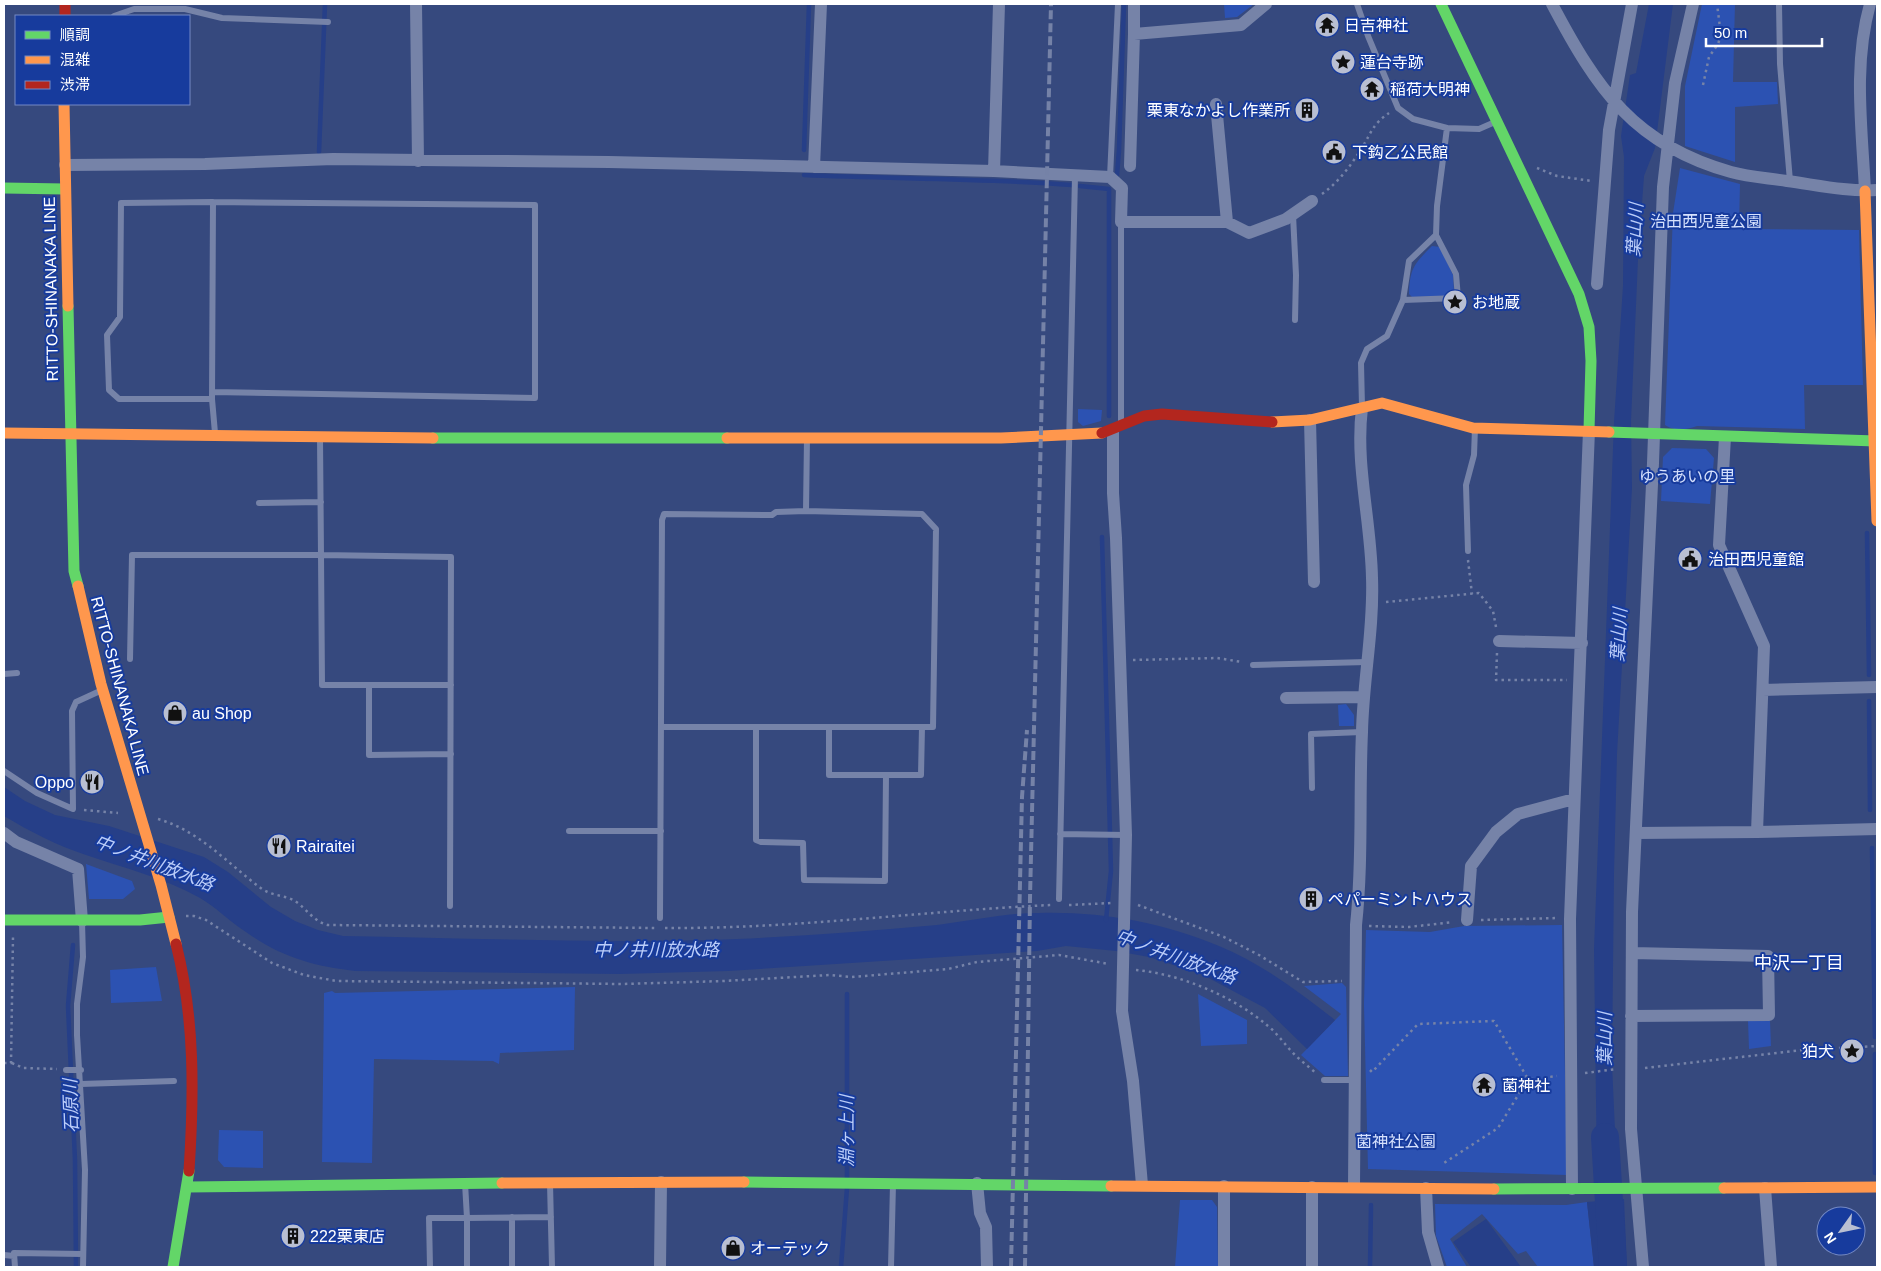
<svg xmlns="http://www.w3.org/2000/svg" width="1881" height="1271" viewBox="0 0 1881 1271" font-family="Helvetica,'Noto Sans JP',sans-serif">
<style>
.green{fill:#2c52b2}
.water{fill:#263f88}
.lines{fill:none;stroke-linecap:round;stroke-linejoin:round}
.stream{stroke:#263f88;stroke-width:4.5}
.river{stroke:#263f88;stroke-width:28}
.path{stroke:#7683a8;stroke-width:2.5;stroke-dasharray:2.5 4;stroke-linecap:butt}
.lane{stroke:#7683a8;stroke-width:6}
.street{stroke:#7683a8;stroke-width:12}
.fast{stroke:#63d668;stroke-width:11}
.slow{stroke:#ff974d;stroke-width:11}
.jam{stroke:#b3261e;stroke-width:11}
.rail{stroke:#7582a7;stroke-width:4;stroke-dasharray:9 4;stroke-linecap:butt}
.labels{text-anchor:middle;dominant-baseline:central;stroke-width:4;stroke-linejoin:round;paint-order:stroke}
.poi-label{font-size:16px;fill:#fff;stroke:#173b9d;text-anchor:start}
.park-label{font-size:16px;fill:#d6e1fd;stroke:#173b9d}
.street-label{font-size:16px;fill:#fff;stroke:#173b9d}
.water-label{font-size:18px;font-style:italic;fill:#bbcdf9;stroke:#173b9d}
.neighbourhood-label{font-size:18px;fill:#fff;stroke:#173b9d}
</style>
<rect width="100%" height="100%" fill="#36497e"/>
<path class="green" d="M1224,4H1254L1237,17L1225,18Z
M1702,4H1735L1733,82H1777L1778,104L1735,107V162L1685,146V86Z
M1680,168L1740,184L1739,229L1859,230L1863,385H1804L1805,429L1697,426C1685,430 1676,432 1665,425L1673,213Z
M1432,246L1440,247L1453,275L1454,291L1451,296L1412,297L1409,294C1410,268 1414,264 1432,246Z
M1078,409L1102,410L1101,421L1083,426L1078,422Z
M1672,448L1706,449L1714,458L1710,504L1661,501L1663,457Z
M1346,704L1354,715V726H1339L1338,705Z
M86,864L132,881L135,889L123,899H89Z
M1562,925L1567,1175L1368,1169L1364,1004L1366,930L1430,932L1464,926Z
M156,967L162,1001L111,1003L110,970Z
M1342,983L1346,987L1348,1076H1325L1301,1055L1341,1014L1304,986Z
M575,987L574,1050L500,1053L499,1064L493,1061L374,1059L372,1163L322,1162L324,993L332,991L335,993Z
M1198,994L1247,1020V1044L1201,1046Z
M1748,1021H1770L1771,1046L1749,1049Z
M219,1130L263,1131V1168L224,1167L218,1160Z
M1180,1200H1212L1217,1207L1218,1267H1175Z
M1587,1202L1594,1267H1538L1526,1251L1518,1254L1482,1214L1450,1239L1467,1267H1447L1436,1236L1435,1204L1566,1205Z"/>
<path class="water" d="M1649,4H1673L1655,148L1644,176L1638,259L1631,421L1632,488L1617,754L1614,873L1612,1064L1617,1175H1597L1594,949L1614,422L1623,286L1624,157L1621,136L1630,75L1636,73Z
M4,787L25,801L55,815L109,826L204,857L228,872L271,907L295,921L318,930L343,936C474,938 606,944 737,939C804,936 870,931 937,925C971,921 1004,913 1038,913C1099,911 1162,922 1219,946C1261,963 1299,992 1335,1020L1307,1049L1265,1008L1203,975L1149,957L1116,951L1066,946L1037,951L728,971L620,974L355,971C313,966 281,957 246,932C230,922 216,907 200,898C165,878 124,868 86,855C58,846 29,831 4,816Z
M1624,1199L1627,1267H1594L1587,1202Z
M1486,1219L1521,1267H1471L1453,1242Z"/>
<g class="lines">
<path class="stream" d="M804,150L809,4
M319,152L325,4
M804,175C893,179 983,178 1072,185
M1114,179L1117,175L1119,150L1124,4
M1080,186L1109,189V416
M1867,533L1869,675
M1102,537L1111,871L1106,920
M1869,701L1870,810
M1872,848L1875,1037
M73,945L68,1006L75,1160L76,1267
M1875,1173V1054
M847,1180V994
M841,1267L847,1188
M1370,1267L1371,1205"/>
<path class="river" d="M1605,1137L1613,1267"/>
<path class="path" d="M1703,85L1709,57L1718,44L1721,35L1717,4
M1537,168L1557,176L1592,181
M1322,194C1339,182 1352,164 1363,146C1372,131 1373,124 1389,113
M1468,560L1472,594
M1386,602L1479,593L1493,611L1496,627
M1497,653L1496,680H1567
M1133,660L1217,658L1242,662
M84,810L118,813
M158,819C200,831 228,864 262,889C272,896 285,895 295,901C307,909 314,922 328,925L657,928
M1069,905L1111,903
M1138,905L1224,937L1259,955L1303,982L1342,981
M186,916H194L206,920L272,963L304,975L336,981L623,984L724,981L830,975L852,977L948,969L977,962L1059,955L1109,964
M1481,920L1558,918
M1369,926L1409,927L1453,922
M665,928C794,929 922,911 1051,905
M1136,970C1180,974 1233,996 1268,1026C1278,1034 1285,1045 1294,1054C1301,1061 1309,1067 1317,1074
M4,1063H11L13,937
M12,1063L23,1068L57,1069
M1645,1068L1802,1050L1877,1046
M1370,1070L1372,1072L1418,1024L1494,1021L1528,1079L1498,1128L1444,1163
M1585,1073L1617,1069
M1518,1081L1557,1076"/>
<path class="lane" d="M1357,4L1368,36L1398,108L1413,119L1447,128L1437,206L1436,235L1409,261L1403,300L1387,336L1367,349L1361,363L1362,407
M1779,4L1780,64L1790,181
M114,16L134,9H185L222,18L328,22
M1447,128L1479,129L1495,122
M1110,177L1118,4
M1293,215L1296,275L1295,320
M1403,300L1458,298L1456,274L1436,235
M212,392L535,398V205L213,202
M212,399H119L109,390L107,335L120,317L121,203L213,202L212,399L215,433
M1121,422V222
M320,438L321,555L451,557L450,906
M259,503L321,502
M1468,551L1466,485L1474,455L1475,428
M130,659L132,555H321L322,685H451
M1253,665L1367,662
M4,674L17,673
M369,685V755L451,754
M662,727H933L936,529L922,514L806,511L807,438
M756,727V840L761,842L803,843L804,880L885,881L886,775H921L922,727
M829,727V775H886
M4,771L37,793L73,809L72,711L76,702L100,691
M1312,788L1311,734L1362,732
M569,831H661
M1060,834L1126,835
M1059,899L1075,176
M660,918L662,520L664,514L772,515L776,512L806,511
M82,922L83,957L77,1004V1035L85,1170L83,1267
M66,1070H81
M1324,1080H1355
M81,1084L174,1081
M550,1183L552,1267
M4,1255L14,1256
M15,1267L14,1253L83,1254
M430,1267L429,1218H467L465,1183
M467,1267V1218L551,1217
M512,1267V1217
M891,1267L893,1184"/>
<path class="street" d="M416,4L418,161
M1134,4V34L1241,25L1266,4
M1552,4C1597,89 1634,145 1731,172C1749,177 1768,178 1787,181C1817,185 1847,192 1877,190
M65,165L205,164L333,159L609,162L994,171L1110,177L1122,188L1121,222H1227L1216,104
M1130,166L1134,34
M814,167L821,4
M994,171L999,4
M1865,191C1862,128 1853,65 1870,4
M1227,222L1249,233L1286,219L1312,201
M1597,284L1609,130L1632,4
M1310,420L1314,582
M1113,430V493L1116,538L1126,835L1122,1011L1133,1081L1142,1185
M1725,437L1719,545L1764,646L1757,832L1877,829
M1499,641L1582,643
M1763,690L1877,687
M1286,698L1364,697
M4,833L16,842L78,869L82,921
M1636,833L1757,832
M1467,920L1471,866L1496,832L1518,814L1574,799
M1631,1016L1769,1015L1768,956L1632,953
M977,1183L980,1213L986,1227L987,1267
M1312,1187V1267
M1354,1187L1356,925C1363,861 1359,797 1362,732C1363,681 1374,629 1372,578C1371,521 1355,464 1362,408
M1426,1188L1428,1232L1438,1267
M1765,1188L1771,1267
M1572,1189L1570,919L1589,430
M660,1267L661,1182
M1224,1267V1186
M1643,1267L1631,1129L1632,912L1653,463L1663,187L1675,83L1693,4"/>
<path class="fast" d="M1441,4L1579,294L1589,327L1591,361L1589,430
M4,188L65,189
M68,306L74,571L78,586
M1609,432L1876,441
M433,438H727
M4,920H140L169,917
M744,1182L1111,1186
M188,1187L502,1183
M1494,1189L1724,1188
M173,1267L189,1171"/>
<path class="slow" d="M64,104L68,306
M1865,191L1877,521
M1272,422L1310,420L1382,403L1473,428L1609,432
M4,433L433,438
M727,438H1001L1102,433
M78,586L101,684L161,885L176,944
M502,1183L744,1182
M1111,1186L1494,1189
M1724,1188L1877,1187"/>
<path class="jam" d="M65,4V16
M1102,433L1144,416L1162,414L1272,422
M176,944C195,1018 194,1095 189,1171"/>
<path class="rail" d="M1011,1267L1022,797L1027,730
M1025,1267L1030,898L1051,4"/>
</g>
<defs>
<symbol id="temple-disc" viewBox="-11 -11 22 22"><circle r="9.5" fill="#b9bfd2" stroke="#173b9d"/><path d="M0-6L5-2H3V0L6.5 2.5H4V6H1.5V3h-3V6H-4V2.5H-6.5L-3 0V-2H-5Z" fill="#111"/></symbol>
<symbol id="sight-disc" viewBox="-11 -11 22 22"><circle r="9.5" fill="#b9bfd2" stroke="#173b9d"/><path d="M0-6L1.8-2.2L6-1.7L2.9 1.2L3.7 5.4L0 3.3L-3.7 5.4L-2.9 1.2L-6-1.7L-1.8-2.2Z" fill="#111"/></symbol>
<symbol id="building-disc" viewBox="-11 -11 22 22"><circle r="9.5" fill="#b9bfd2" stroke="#173b9d"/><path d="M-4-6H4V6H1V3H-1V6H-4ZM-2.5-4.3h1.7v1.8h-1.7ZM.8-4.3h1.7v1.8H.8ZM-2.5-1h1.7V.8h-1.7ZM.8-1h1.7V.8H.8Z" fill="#111"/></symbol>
<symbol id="civic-disc" viewBox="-11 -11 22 22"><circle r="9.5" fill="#b9bfd2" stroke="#173b9d"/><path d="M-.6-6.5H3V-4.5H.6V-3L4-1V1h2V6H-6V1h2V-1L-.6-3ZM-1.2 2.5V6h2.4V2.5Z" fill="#111"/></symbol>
<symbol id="shop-disc" viewBox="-11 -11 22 22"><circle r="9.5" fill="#b9bfd2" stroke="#173b9d"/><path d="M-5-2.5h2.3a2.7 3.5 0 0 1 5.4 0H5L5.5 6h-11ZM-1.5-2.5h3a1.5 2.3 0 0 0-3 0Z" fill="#111"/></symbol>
<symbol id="restaurant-disc" viewBox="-11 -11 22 22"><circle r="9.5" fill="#b9bfd2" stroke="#173b9d"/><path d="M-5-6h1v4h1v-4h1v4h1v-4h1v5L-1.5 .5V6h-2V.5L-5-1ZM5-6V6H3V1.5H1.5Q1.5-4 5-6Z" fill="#111"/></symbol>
</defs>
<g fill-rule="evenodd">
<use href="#temple-disc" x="1313" y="11" width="28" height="28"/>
<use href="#sight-disc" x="1329" y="48" width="28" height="28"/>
<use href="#temple-disc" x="1358" y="75" width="28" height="28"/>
<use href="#building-disc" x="1293" y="96" width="28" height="28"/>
<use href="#civic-disc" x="1320" y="138" width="28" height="28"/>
<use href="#sight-disc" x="1441" y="288" width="28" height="28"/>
<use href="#civic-disc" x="1676" y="545" width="28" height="28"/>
<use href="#shop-disc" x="161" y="699" width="28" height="28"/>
<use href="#restaurant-disc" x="78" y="768" width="28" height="28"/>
<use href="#restaurant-disc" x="265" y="832" width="28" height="28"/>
<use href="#building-disc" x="1297" y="885" width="28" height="28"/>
<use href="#sight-disc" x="1838" y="1037" width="28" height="28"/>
<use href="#temple-disc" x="1470" y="1071" width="28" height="28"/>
<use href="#building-disc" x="279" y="1222" width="28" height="28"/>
<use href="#shop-disc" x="719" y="1234" width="28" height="28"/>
</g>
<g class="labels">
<g class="poi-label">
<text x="1344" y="25">日吉神社</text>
<text x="1360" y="62">蓮台寺跡</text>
<text x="1390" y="89">稲荷大明神</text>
<text x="1290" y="110" text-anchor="end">栗東なかよし作業所</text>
<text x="1352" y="152">下鈎乙公民館</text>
<text x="1472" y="302">お地蔵</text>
<text x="1708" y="559">治田西児童館</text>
<text x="192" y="713">au Shop</text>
<text x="74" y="782" text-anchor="end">Oppo</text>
<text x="296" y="846">Rairaitei</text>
<text x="1328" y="899">ペパーミントハウス</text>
<text x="1834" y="1051" text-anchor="end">狛犬</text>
<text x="1502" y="1085">菌神社</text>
<text x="310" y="1236">222栗東店</text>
<text x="750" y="1248">オーテック</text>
</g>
<g class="park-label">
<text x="1706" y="221">治田西児童公園</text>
<text x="1687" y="476">ゆうあいの里</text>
<text x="1396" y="1141">菌神社公園</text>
</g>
<g class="street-label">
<text transform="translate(51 289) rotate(-91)">RITTO-SHINANAKA LINE</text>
<text transform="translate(120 686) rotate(75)">RITTO-SHINANAKA LINE</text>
</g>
<g class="water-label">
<text transform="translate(1635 230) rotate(-87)">葉山川</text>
<text transform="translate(1619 635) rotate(-87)">葉山川</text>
<text transform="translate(154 863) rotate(21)">中ノ井川放水路</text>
<text x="656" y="950">中ノ井川放水路</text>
<text transform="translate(1176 957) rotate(20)">中ノ井川放水路</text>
<text transform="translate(1605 1039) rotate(-90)">葉山川</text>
<text transform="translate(71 1106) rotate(-92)">石原川</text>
<text transform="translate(847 1131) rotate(-90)">淵ヶ上川</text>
</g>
<g class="neighbourhood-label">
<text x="1799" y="963">中沢一丁目</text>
</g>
</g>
<rect width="1881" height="1271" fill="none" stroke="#ffffff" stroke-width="10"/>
<rect x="15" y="15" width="175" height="90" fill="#173b9d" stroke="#7489c4"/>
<rect x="25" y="31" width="25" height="8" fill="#63d668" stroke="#7489c4"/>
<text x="60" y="40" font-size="15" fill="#ffffff">順調</text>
<rect x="25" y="56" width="25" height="8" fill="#ff974d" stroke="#7489c4"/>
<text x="60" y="65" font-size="15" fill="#ffffff">混雑</text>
<rect x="25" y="81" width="25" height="8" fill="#b3261e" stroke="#7489c4"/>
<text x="60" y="90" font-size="15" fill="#ffffff">渋滞</text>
<g transform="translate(1841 1231) rotate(237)"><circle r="24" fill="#173b9d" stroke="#7489c4"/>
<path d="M0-4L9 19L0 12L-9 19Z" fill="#b9bfd2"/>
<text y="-8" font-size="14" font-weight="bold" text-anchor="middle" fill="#ffffff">N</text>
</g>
<path d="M1706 38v8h116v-8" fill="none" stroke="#ffffff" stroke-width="2.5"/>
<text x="1714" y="38" font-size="15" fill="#ffffff" stroke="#173b9d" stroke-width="4" paint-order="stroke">50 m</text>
</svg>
